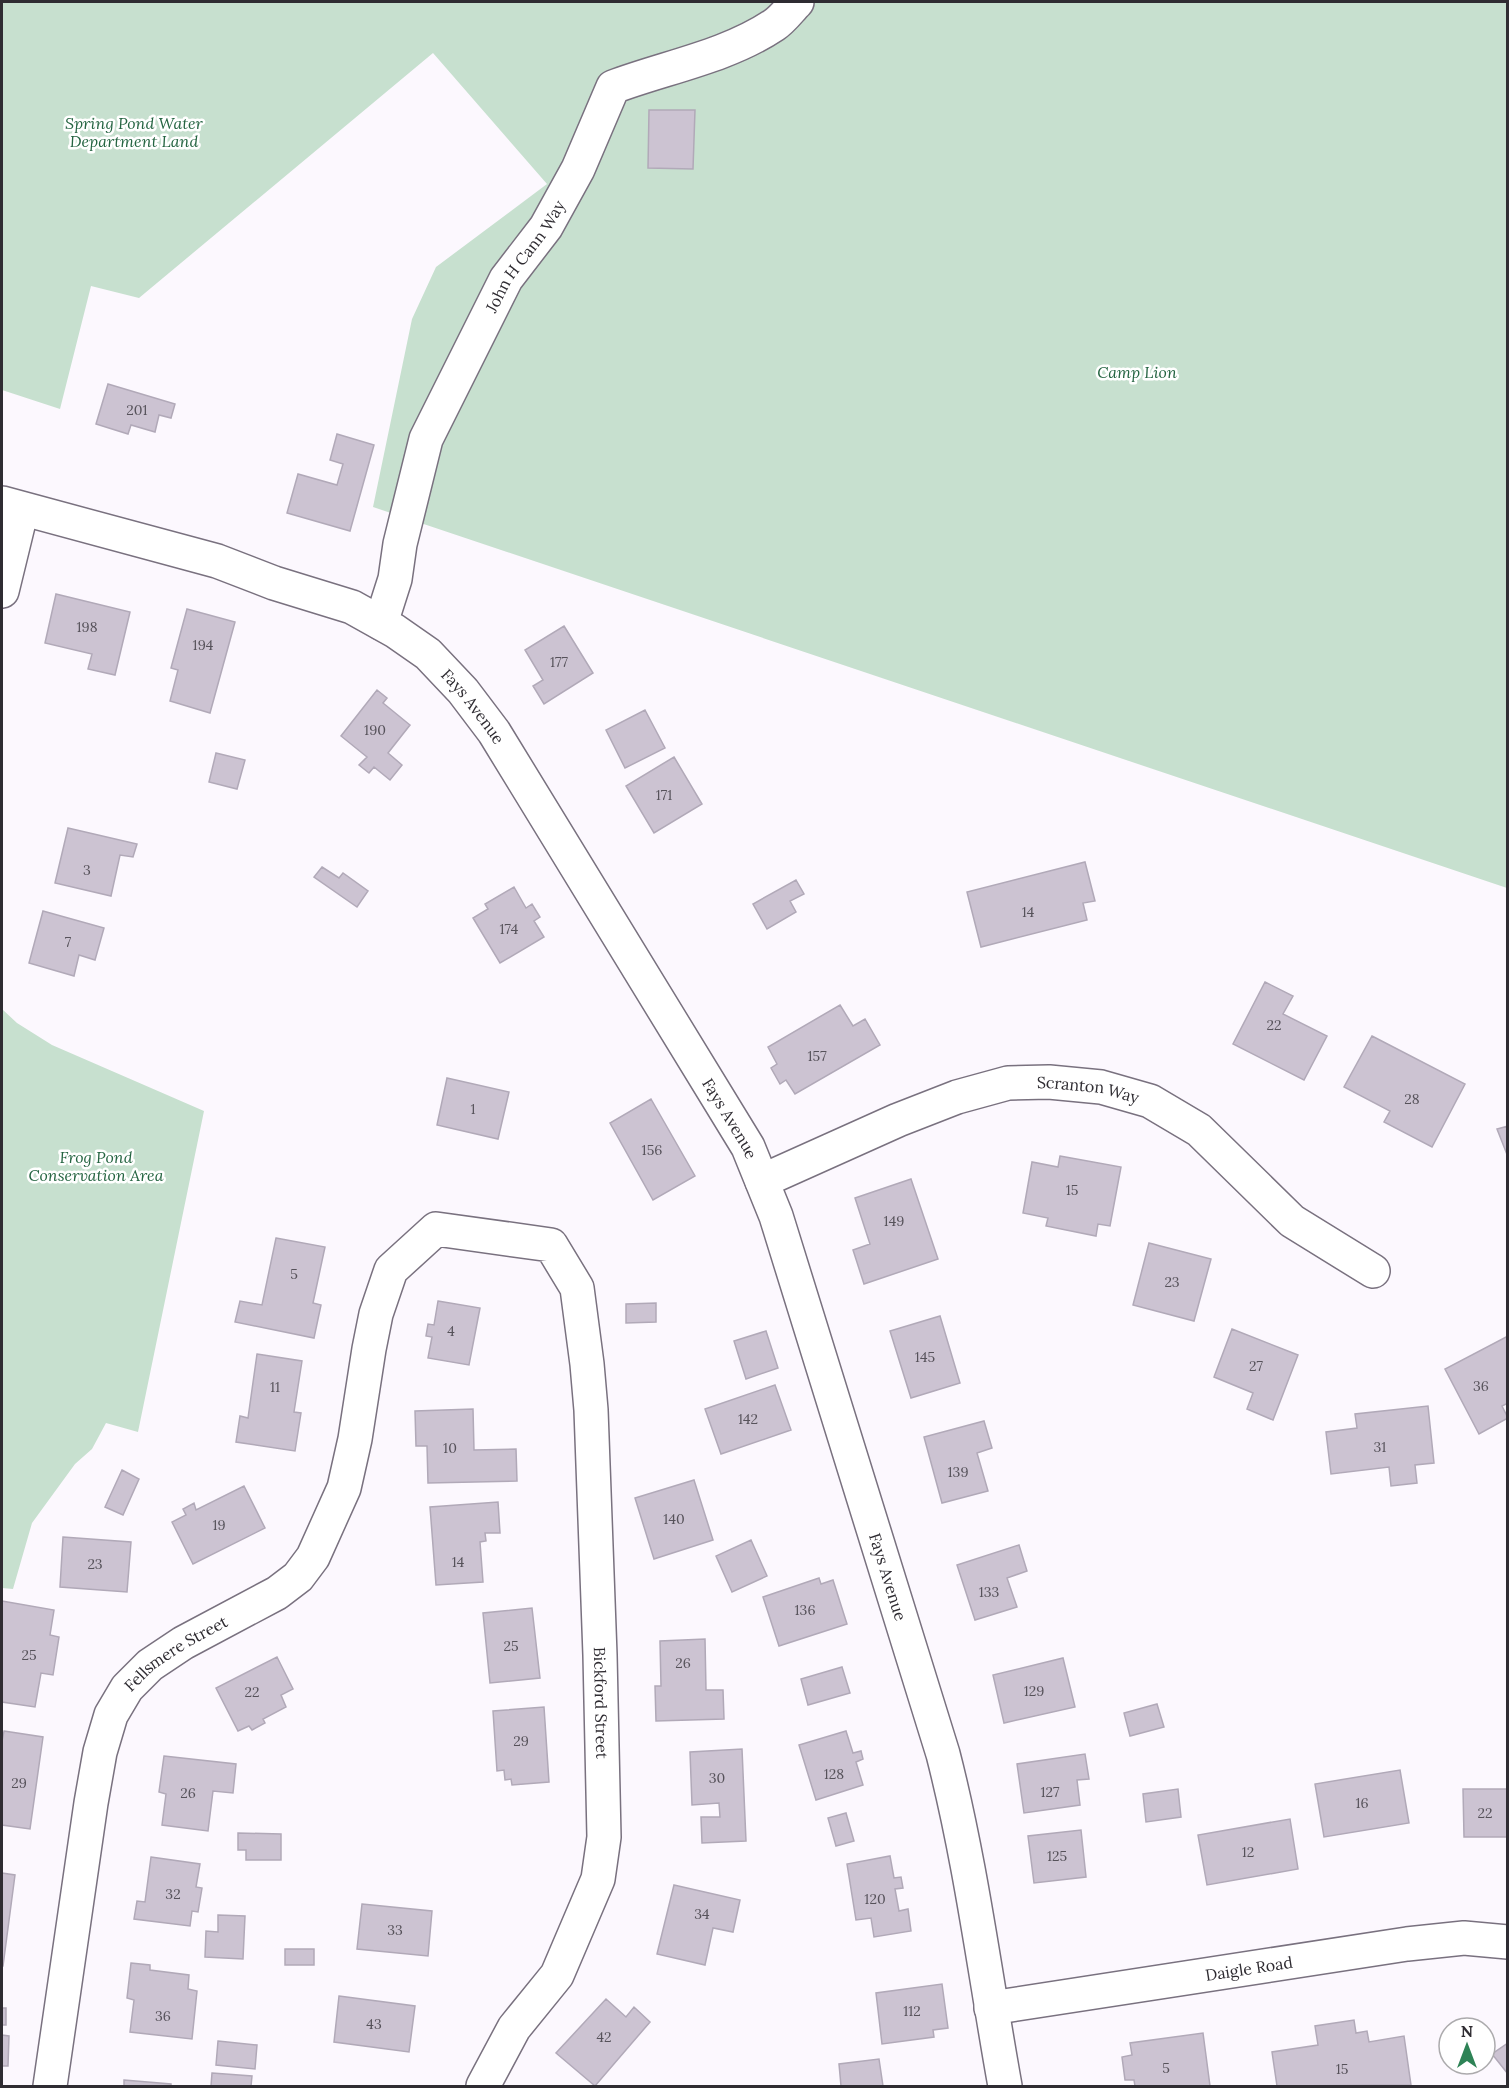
<svg xmlns="http://www.w3.org/2000/svg" width="1509" height="2088" viewBox="0 0 1509 2088" font-family="Lora,serif">
<style>
.green{fill:#c7e0cf}
.building{fill:#ccc3d2;stroke:#b1a9b8;stroke-width:1.5}
.lines{fill:none;stroke-linecap:round;stroke-linejoin:round}
.minor-casing{stroke:#79717f;stroke-width:36}
.minor{stroke:#fff;stroke-width:33}
.labels{text-anchor:middle;dominant-baseline:central;stroke-width:5;stroke-linejoin:round;paint-order:stroke}
.number-label{font-size:14px;fill:#56525a}
.park-label{font-size:16px;font-style:italic;fill:#246441;stroke:#fff}
.street-label{font-size:16px;fill:#2f2c32;stroke:#fff}
</style>
<rect width="100%" height="100%" fill="#fcf8fe"/>
<path class="green" d="M2,2H1507V888L373,507L412,319L436,267L547,184L433,53L139,298L91,286L60,409L2,390Z
M2,1009L17,1023L52,1045L204,1111L138,1432L106,1423L92,1449L75,1464L32,1523L13,1589L2,1588Z"/>
<path class="building" d="M649,110H695L693,169L648,168Z
M108,384L175,404L171,418L159,415L155,432L131,425L128,434L96,424Z
M337,434L374,445L350,531L287,513L298,474L337,485L343,464L330,460Z
M56,594L130,612L115,675L88,669L92,654L45,643Z
M187,609L235,622L210,713L170,701L178,670L171,668Z
M564,626L593,673L544,704L533,686L543,680L525,650Z
M377,690L387,698L383,703L410,725L388,753L402,765L390,780L374,767L369,773L359,765L367,757L341,736Z
M645,710L665,748L625,768L606,730Z
M216,753L245,760L237,789L209,782Z
M674,757L702,804L654,833L626,786Z
M68,828L137,844L133,857L120,855L111,896L55,883Z
M1085,862L1095,901L1083,903L1087,920L981,947L967,892Z
M322,867L339,878L343,873L368,891L357,907L314,877Z
M796,880L804,894L790,901L796,912L767,929L753,904Z
M514,887L526,908L532,904L540,917L534,921L544,937L500,963L473,918L488,909L485,904Z
M43,911L104,928L95,960L79,955L74,976L29,963Z
M1265,982L1293,996L1283,1014L1327,1036L1304,1080L1233,1044Z
M840,1005L853,1026L865,1019L880,1045L795,1094L786,1080L780,1084L771,1068L777,1064L768,1047Z
M1372,1036L1465,1084L1432,1147L1384,1122L1390,1111L1344,1087Z
M447,1078L509,1092L498,1139L437,1125Z
M651,1099L695,1176L653,1200L610,1123Z
M1508,1126V1157L1497,1129Z
M1060,1156L1121,1167L1110,1226L1098,1224L1096,1236L1046,1226L1048,1218L1023,1213L1032,1162L1058,1167Z
M911,1179L938,1259L864,1284L853,1250L870,1244L855,1198Z
M276,1238L325,1247L313,1303L321,1305L314,1338L235,1322L240,1301L262,1305Z
M1149,1243L1211,1259L1194,1321L1133,1305Z
M438,1301L480,1308L469,1365L428,1358L432,1337L426,1336L428,1324L434,1325Z
M656,1303V1322L626,1323V1304Z
M940,1316L960,1383L911,1398L890,1331Z
M1232,1329L1298,1355L1273,1420L1247,1409L1253,1393L1214,1377Z
M766,1331L778,1368L746,1379L734,1341Z
M1508,1336V1403L1502,1406L1508,1418L1479,1434L1445,1369Z
M257,1354L302,1361L294,1412L301,1413L295,1451L236,1442L240,1416L248,1418Z
M775,1385L791,1430L721,1454L705,1409Z
M1428,1406L1434,1463L1415,1465L1417,1483L1391,1486L1389,1467L1331,1474L1326,1432L1357,1428L1355,1414Z
M473,1409L474,1450L516,1449L517,1481L428,1483L427,1446H416L415,1411Z
M984,1421L992,1448L977,1453L988,1491L942,1503L924,1437Z
M122,1470L139,1479L123,1515L105,1507Z
M694,1480L713,1540L654,1559L635,1498Z
M244,1486L265,1528L193,1564L172,1522L186,1515L183,1509L194,1503L196,1510Z
M498,1502L500,1533H485L486,1541L480,1542L483,1582L436,1585L430,1507Z
M63,1537L131,1542L127,1592L60,1587Z
M751,1540L767,1576L732,1592L716,1556Z
M1019,1545L1027,1571L1007,1578L1017,1607L975,1620L957,1565Z
M819,1578L821,1584L833,1580L847,1624L779,1646L763,1597Z
M2,1601L54,1610L50,1635L59,1637L53,1675L41,1673L35,1707L2,1702Z
M532,1608L540,1678L490,1683L483,1613Z
M705,1639L706,1690H723L724,1719L656,1721L655,1686H661L660,1641Z
M277,1657L293,1689L281,1695L286,1707L263,1719L265,1723L252,1730L249,1726L238,1731L216,1688Z
M1063,1658L1075,1707L1004,1723L993,1675Z
M842,1667L850,1693L808,1705L801,1679Z
M1157,1704L1164,1727L1130,1736L1124,1713Z
M544,1707L549,1782L512,1785L511,1779L505,1780L504,1770L497,1771L493,1711Z
M4,1731L43,1737L30,1829L2,1825V1741Z
M846,1731L853,1753L861,1751L863,1759L856,1762L863,1785L816,1800L799,1745Z
M742,1749L746,1841L702,1843L701,1817H720L719,1803L692,1805L690,1752Z
M1085,1754L1089,1779L1077,1780L1080,1805L1024,1813L1017,1764Z
M164,1756L236,1764L233,1793L213,1791L208,1831L162,1825L166,1794L159,1792Z
M1400,1770L1409,1823L1324,1837L1315,1784Z
M1178,1789L1181,1817L1146,1822L1143,1794Z
M1463,1789H1508V1837H1464Z
M846,1813L854,1841L836,1846L828,1818Z
M1290,1819L1298,1869L1207,1885L1198,1835Z
M1081,1830L1086,1877L1034,1883L1028,1836Z
M238,1833L281,1834V1860H246V1850H238Z
M890,1856L894,1878L901,1877L903,1888L895,1889L899,1911L908,1909L911,1931L874,1937L871,1918L856,1920L847,1864Z
M151,1857L200,1864L196,1887L202,1888L198,1912L192,1911L190,1926L134,1919L137,1901L145,1902Z
M2,1873L15,1875L3,1966H2Z
M674,1885L740,1900L733,1932L713,1928L705,1965L657,1954Z
M362,1904L432,1911L428,1956L357,1949Z
M218,1915L245,1916L243,1959L205,1957L206,1931L218,1932Z
M285,1949H314V1965H285Z
M131,1963L150,1965V1970L189,1975L188,1989L197,1991L192,2039L130,2032L134,2000L127,1998Z
M942,1984L948,2028L933,2030L934,2037L882,2044L876,1993Z
M339,1996L415,2006L409,2052L334,2042Z
M606,1999L626,2017L634,2007L650,2022L595,2086L556,2053Z
M2,2008H6V2025H2Z
M1354,2020L1356,2033L1367,2031L1369,2042L1404,2036L1411,2085L1277,2086L1272,2052L1318,2045L1315,2026Z
M1203,2033L1210,2086H1135L1134,2080H1125L1122,2057L1132,2055L1130,2043Z
M2,2035L9,2036L8,2066H2Z
M218,2041L257,2045L255,2069L216,2065Z
M1508,2043V2074L1492,2054Z
M879,2059L883,2086H841L839,2064Z
M212,2073L252,2076L251,2086H211Z
M124,2080L171,2084V2086H124Z"/>
<g class="lines">
<defs>
<g id="minor">
<path id="s1" d="M2,503L217,561L274,583L352,607L395,631L428,654L463,691L494,732L748,1147L776,1216L943,1754C971,1863 985,1975 1005,2086"/>
<path d="M2,591L22,509"/>
<path id="s2" d="M381,623L395,579L400,544L426,439L506,279L546,227L578,169L613,87C666,67 726,57 774,25C783,19 790,9 797,2"/>
<path id="s3" d="M762,1181L898,1120L957,1097L1008,1083L1049,1082L1101,1087L1150,1101L1199,1130L1292,1221L1373,1271"/>
<path id="s4" d="M991,2008L1407,1944L1464,1938L1508,1942"/>
<path id="s5" d="M50,2086L91,1803L100,1752L111,1715L127,1688L150,1665L183,1643L277,1593L298,1577L313,1557L344,1488L355,1439L369,1349L376,1314L391,1270L436,1229L551,1245L577,1288L587,1364L591,1410L600,1655L604,1837L598,1879L557,1975L514,2028L483,2086"/>
</g>
</defs>
<use href="#minor" class="minor-casing"/>
<use href="#minor" class="minor"/>
</g>
<g class="labels">
<g class="number-label">
<text x="137" y="410">201</text>
<text x="87" y="627">198</text>
<text x="203" y="645">194</text>
<text x="559" y="662">177</text>
<text x="375" y="730">190</text>
<text x="664" y="795">171</text>
<text x="87" y="870">3</text>
<text x="1028" y="912">14</text>
<text x="509" y="929">174</text>
<text x="68" y="942">7</text>
<text x="1274" y="1025">22</text>
<text x="817" y="1056">157</text>
<text x="1412" y="1099">28</text>
<text x="473" y="1109">1</text>
<text x="652" y="1150">156</text>
<text x="1072" y="1190">15</text>
<text x="894" y="1221">149</text>
<text x="294" y="1274">5</text>
<text x="1172" y="1282">23</text>
<text x="451" y="1331">4</text>
<text x="925" y="1357">145</text>
<text x="1256" y="1366">27</text>
<text x="1481" y="1386">36</text>
<text x="275" y="1387">11</text>
<text x="748" y="1419">142</text>
<text x="1380" y="1447">31</text>
<text x="450" y="1448">10</text>
<text x="958" y="1472">139</text>
<text x="674" y="1519">140</text>
<text x="219" y="1525">19</text>
<text x="458" y="1562">14</text>
<text x="95" y="1564">23</text>
<text x="989" y="1592">133</text>
<text x="805" y="1610">136</text>
<text x="511" y="1646">25</text>
<text x="29" y="1655">25</text>
<text x="683" y="1663">26</text>
<text x="1034" y="1691">129</text>
<text x="252" y="1692">22</text>
<text x="521" y="1741">29</text>
<text x="834" y="1774">128</text>
<text x="717" y="1778">30</text>
<text x="19" y="1783">29</text>
<text x="1050" y="1792">127</text>
<text x="188" y="1793">26</text>
<text x="1362" y="1803">16</text>
<text x="1485" y="1813">22</text>
<text x="1248" y="1852">12</text>
<text x="1057" y="1856">125</text>
<text x="173" y="1894">32</text>
<text x="875" y="1899">120</text>
<text x="702" y="1914">34</text>
<text x="395" y="1930">33</text>
<text x="912" y="2011">112</text>
<text x="163" y="2016">36</text>
<text x="374" y="2024">43</text>
<text x="604" y="2037">42</text>
<text x="1166" y="2068">5</text>
<text x="1342" y="2069">15</text>
</g>
<g class="park-label">
<text x="134" y="123">Spring Pond Water<tspan x="134" dy="18">Department Land</tspan></text>
<text x="1137" y="372">Camp Lion</text>
<text x="96" y="1157">Frog Pond<tspan x="96" dy="18">Conservation Area</tspan></text>
</g>
<g class="street-label">
<text stroke="none"><textPath href="#s2" startOffset="398">John H Cann Way</textPath></text>
<text stroke="none"><textPath href="#s1" startOffset="524">Fays Avenue</textPath></text>
<text stroke="none"><textPath href="#s3" startOffset="346">Scranton Way</textPath></text>
<text stroke="none"><textPath href="#s1" startOffset="1010">Fays Avenue</textPath></text>
<text stroke="none"><textPath href="#s1" startOffset="1496">Fays Avenue</textPath></text>
<text stroke="none"><textPath href="#s5" startOffset="468">Fellsmere Street</textPath></text>
<text stroke="none"><textPath href="#s5" startOffset="1580">Bickford Street</textPath></text>
<text stroke="none"><textPath href="#s4" startOffset="261">Daigle Road</textPath></text>
</g>
</g>
<rect width="1509" height="2088" fill="none" stroke="#2f2c32" stroke-width="6"/>
<g transform="translate(1467 2046)"><circle r="28" fill="#ffffff" stroke="#acabad" stroke-width="1.5"/>
<path d="M0-4.5L10 22L0 15L-10 22Z" fill="#2e8356"/>
<text y="-9" font-size="16" font-weight="bold" text-anchor="middle" fill="#2f2c32">N</text>
</g>
</svg>
